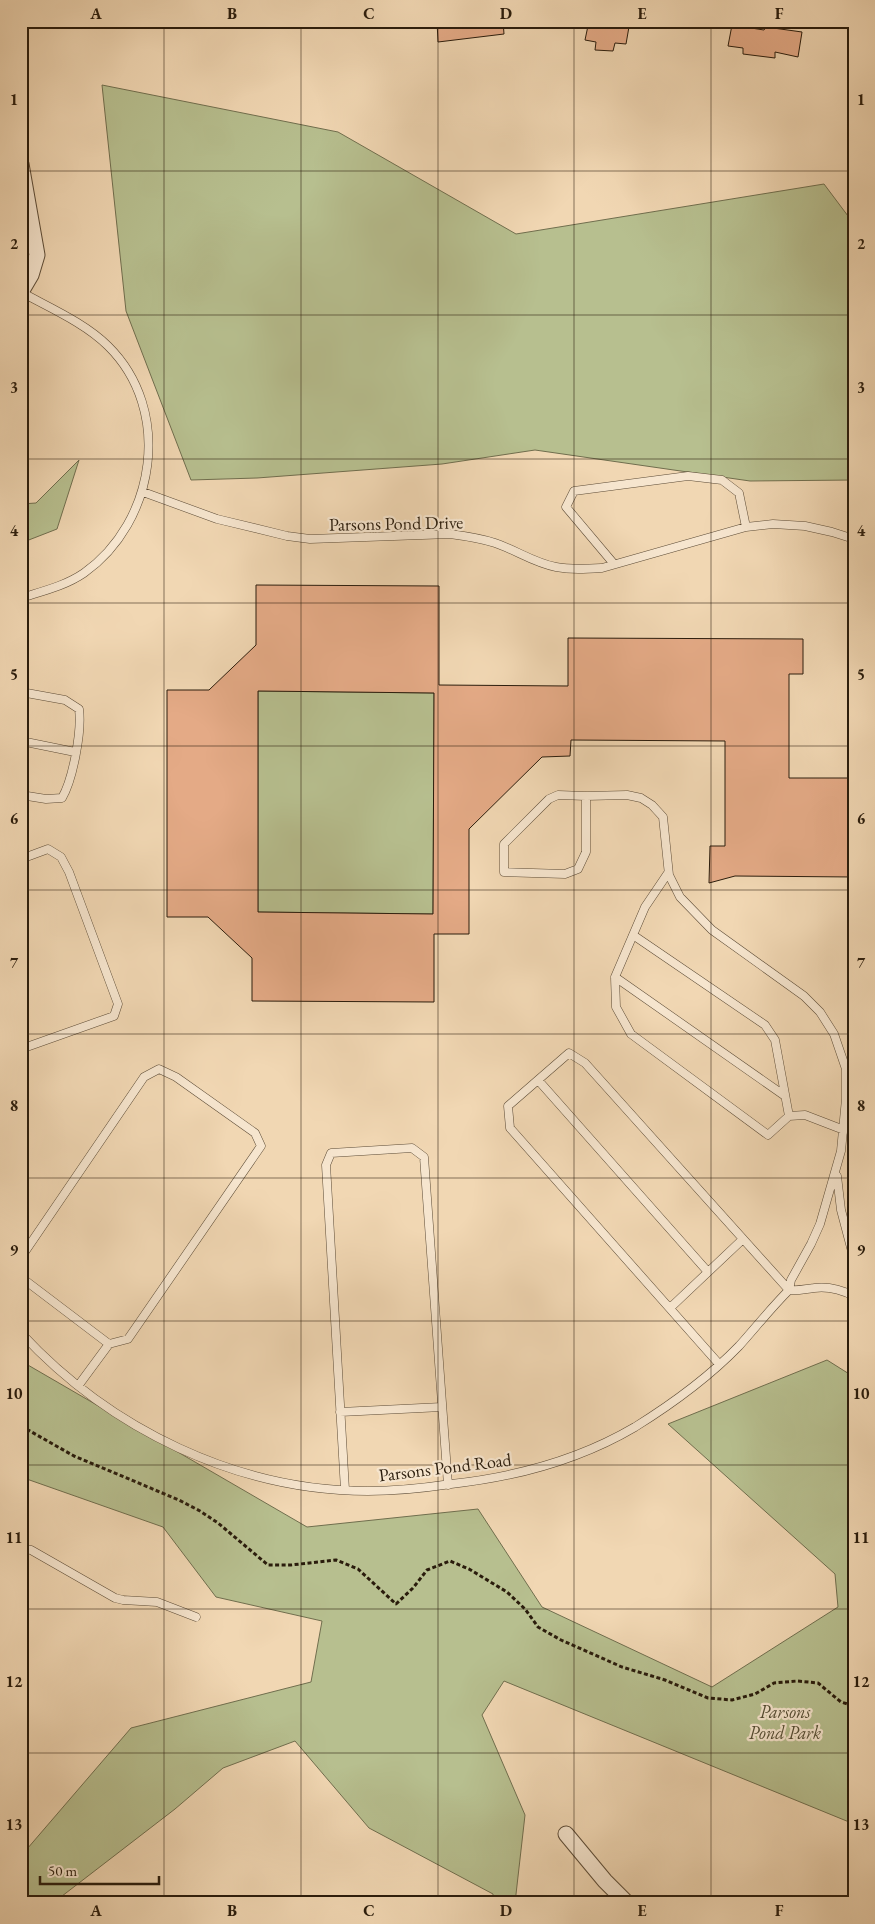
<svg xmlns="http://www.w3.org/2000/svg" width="875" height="1924" viewBox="0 0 875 1924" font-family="'EB Garamond',serif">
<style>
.green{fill:#b7bf8f;stroke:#706e4e}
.building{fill:#e4aa86;stroke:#2a1c0c;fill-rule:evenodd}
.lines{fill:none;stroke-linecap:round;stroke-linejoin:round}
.lane-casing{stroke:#5c4b36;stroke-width:9}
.street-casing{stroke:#5c4b36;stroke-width:17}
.path{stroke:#2a1c0c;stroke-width:3;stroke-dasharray:4 2.5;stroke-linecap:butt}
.lane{stroke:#f6e5ce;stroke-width:8}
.street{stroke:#f6e5ce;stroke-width:15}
.grid{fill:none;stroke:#2a1c0c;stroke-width:1;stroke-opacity:0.55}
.labels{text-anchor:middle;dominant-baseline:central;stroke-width:4.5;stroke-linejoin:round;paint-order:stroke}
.street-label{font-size:18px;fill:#2a1c0c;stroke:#f6e5ce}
.park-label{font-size:18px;font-style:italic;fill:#544d33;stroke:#f6e5ce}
.neatline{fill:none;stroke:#2a1c0c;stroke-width:2}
.grid-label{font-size:16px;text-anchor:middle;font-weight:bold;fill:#2a1c0c}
</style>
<rect width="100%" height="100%" fill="#f1d7b3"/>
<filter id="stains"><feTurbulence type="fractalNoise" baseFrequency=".004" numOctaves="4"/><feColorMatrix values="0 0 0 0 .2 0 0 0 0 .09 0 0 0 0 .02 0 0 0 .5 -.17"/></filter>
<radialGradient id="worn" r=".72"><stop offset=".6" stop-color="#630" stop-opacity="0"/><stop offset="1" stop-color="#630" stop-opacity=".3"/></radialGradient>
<path class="green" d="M102,85L338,132L516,234L824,184L854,224V480L750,481L535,450L442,464L257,478L191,480L126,311Z
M79,460L57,529L21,543V504L36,503Z
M258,691L434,693L433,914L258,912Z
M827,1360L854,1377V1824L504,1681L482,1715L525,1815L515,1903H493V1894L369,1828L295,1741L223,1768L175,1809L53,1903H27V1849L131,1728L311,1682L322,1621L216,1597L163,1527L21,1477V1361L307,1527L478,1509L542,1607L712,1687L838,1607L835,1574L668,1424Z"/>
<path class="building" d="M437,21H503L504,34L438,42Z
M589,21H630L626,44L615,43L613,51L595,50L596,42L585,40Z
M732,25L764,30L766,27L802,32L798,57L775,52V58L743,54V48L728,46Z
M256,585L439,586V685L568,686V638L803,639V674H789V778H854V877L735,876L709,883L710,846H725V741L571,740L570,756L542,757L469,829V934H434V1002L252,1001V958L208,917H167V690H209L256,645ZM258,691L434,693L433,914L258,912Z"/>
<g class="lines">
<defs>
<path id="lane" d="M143,492L217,519L287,536L310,539L450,534C465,536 480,538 495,543C516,550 534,563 556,567C571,570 586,569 602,568L746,527L773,524L805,526L832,532L854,539
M614,564L566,507L574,491L688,476L722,480L739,493L746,527
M21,598C43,591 65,586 84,573C156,522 173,410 108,346C85,323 50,308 21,292
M21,692L65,700L79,709C82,731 73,779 62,798L46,799L21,795
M21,741L75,752
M586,796V852L578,869L565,874L504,872V844L549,799L558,795L586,796L627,795L641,798L652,805L663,817L669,875L680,897L712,930L804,996L820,1012L834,1034L846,1069V1099L841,1151L820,1224L811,1244L791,1280L789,1290
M21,859L48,849L61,857L69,872L118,1004L114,1016L21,1049
M668,873L645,907L615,977L616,1007L631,1034L768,1135L789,1116L805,1115L844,1130
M633,935L765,1025L775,1040L789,1116
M615,977L785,1096
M538,1080L708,1272
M837,1176L841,1210L854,1259
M22,1278V1256L144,1077L159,1069L176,1077L255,1133L261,1146L128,1339L109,1344L78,1386
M22,1278L109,1344
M670,1308L743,1239
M21,1333C110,1429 237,1491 368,1491C396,1491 424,1488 451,1484C515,1477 579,1460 635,1427C672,1404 708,1378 739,1346C756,1327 771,1308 789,1290C798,1291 805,1289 814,1288C828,1286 842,1290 854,1296
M719,1364L510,1128L508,1106L569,1053L585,1063L789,1290
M340,1412L442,1407
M345,1490L326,1165L331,1153L412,1148L424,1157L448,1485
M21,1548L31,1550L115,1598L123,1600L157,1602L196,1617"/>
<path id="street" d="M21,164L37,255L31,275L21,292
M566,1834L605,1881L627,1903"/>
</defs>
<use href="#lane" class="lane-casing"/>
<use href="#street" class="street-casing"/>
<path class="path" d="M21,1426L74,1456L179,1500L200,1511L218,1523L268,1565H291L336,1560L358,1569L396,1604L413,1588L427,1570L450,1561L469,1569L507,1592L525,1609L538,1627L561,1640L622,1667L665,1680L708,1698L732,1700L755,1694L774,1683L797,1681L818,1683L841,1702L854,1706"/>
<use href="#lane" class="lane"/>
<use href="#street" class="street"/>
</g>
<path class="grid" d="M164,21V1903M301,21V1903M438,21V1903M574,21V1903M711,21V1903M21,171H854M21,315H854M21,459H854M21,603H854M21,746H854M21,890H854M21,1034H854M21,1178H854M21,1321H854M21,1465H854M21,1609H854M21,1753H854"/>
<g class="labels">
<g class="street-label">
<text transform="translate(396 523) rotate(-1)">Parsons Pond Drive</text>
<text transform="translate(445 1467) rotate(-7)">Parsons Pond Road</text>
</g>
<g class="park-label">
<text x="785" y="1711">Parsons<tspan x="785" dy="21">Pond Park</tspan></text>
</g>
</g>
<rect width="875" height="1924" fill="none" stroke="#f1d7b3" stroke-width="55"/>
<path d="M40 1876v8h119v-8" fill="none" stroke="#2a1c0c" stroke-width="2.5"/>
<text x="48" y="1876" font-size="15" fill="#2a1c0c" stroke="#f6e5ce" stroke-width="4" paint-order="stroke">50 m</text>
<rect x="28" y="28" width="820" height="1868" class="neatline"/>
<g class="grid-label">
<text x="96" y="19">A</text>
<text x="232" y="19">B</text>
<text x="369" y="19">C</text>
<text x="506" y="19">D</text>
<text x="642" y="19">E</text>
<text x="779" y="19">F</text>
<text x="14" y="105">1</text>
<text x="861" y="105">1</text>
<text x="14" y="249">2</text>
<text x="861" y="249">2</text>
<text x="14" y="393">3</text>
<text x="861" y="393">3</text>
<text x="14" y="536">4</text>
<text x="861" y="536">4</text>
<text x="14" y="680">5</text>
<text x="861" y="680">5</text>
<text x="14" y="824">6</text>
<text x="861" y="824">6</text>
<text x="14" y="968">7</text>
<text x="861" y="968">7</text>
<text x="14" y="1111">8</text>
<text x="861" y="1111">8</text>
<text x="14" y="1255">9</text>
<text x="861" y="1255">9</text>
<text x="14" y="1399">10</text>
<text x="861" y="1399">10</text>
<text x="14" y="1543">11</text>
<text x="861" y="1543">11</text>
<text x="14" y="1687">12</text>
<text x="861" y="1687">12</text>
<text x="14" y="1830">13</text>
<text x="861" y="1830">13</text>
<text x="96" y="1916">A</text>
<text x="232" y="1916">B</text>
<text x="369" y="1916">C</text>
<text x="506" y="1916">D</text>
<text x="642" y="1916">E</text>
<text x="779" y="1916">F</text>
</g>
<rect width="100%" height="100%" filter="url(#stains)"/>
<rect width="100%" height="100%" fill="url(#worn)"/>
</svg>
